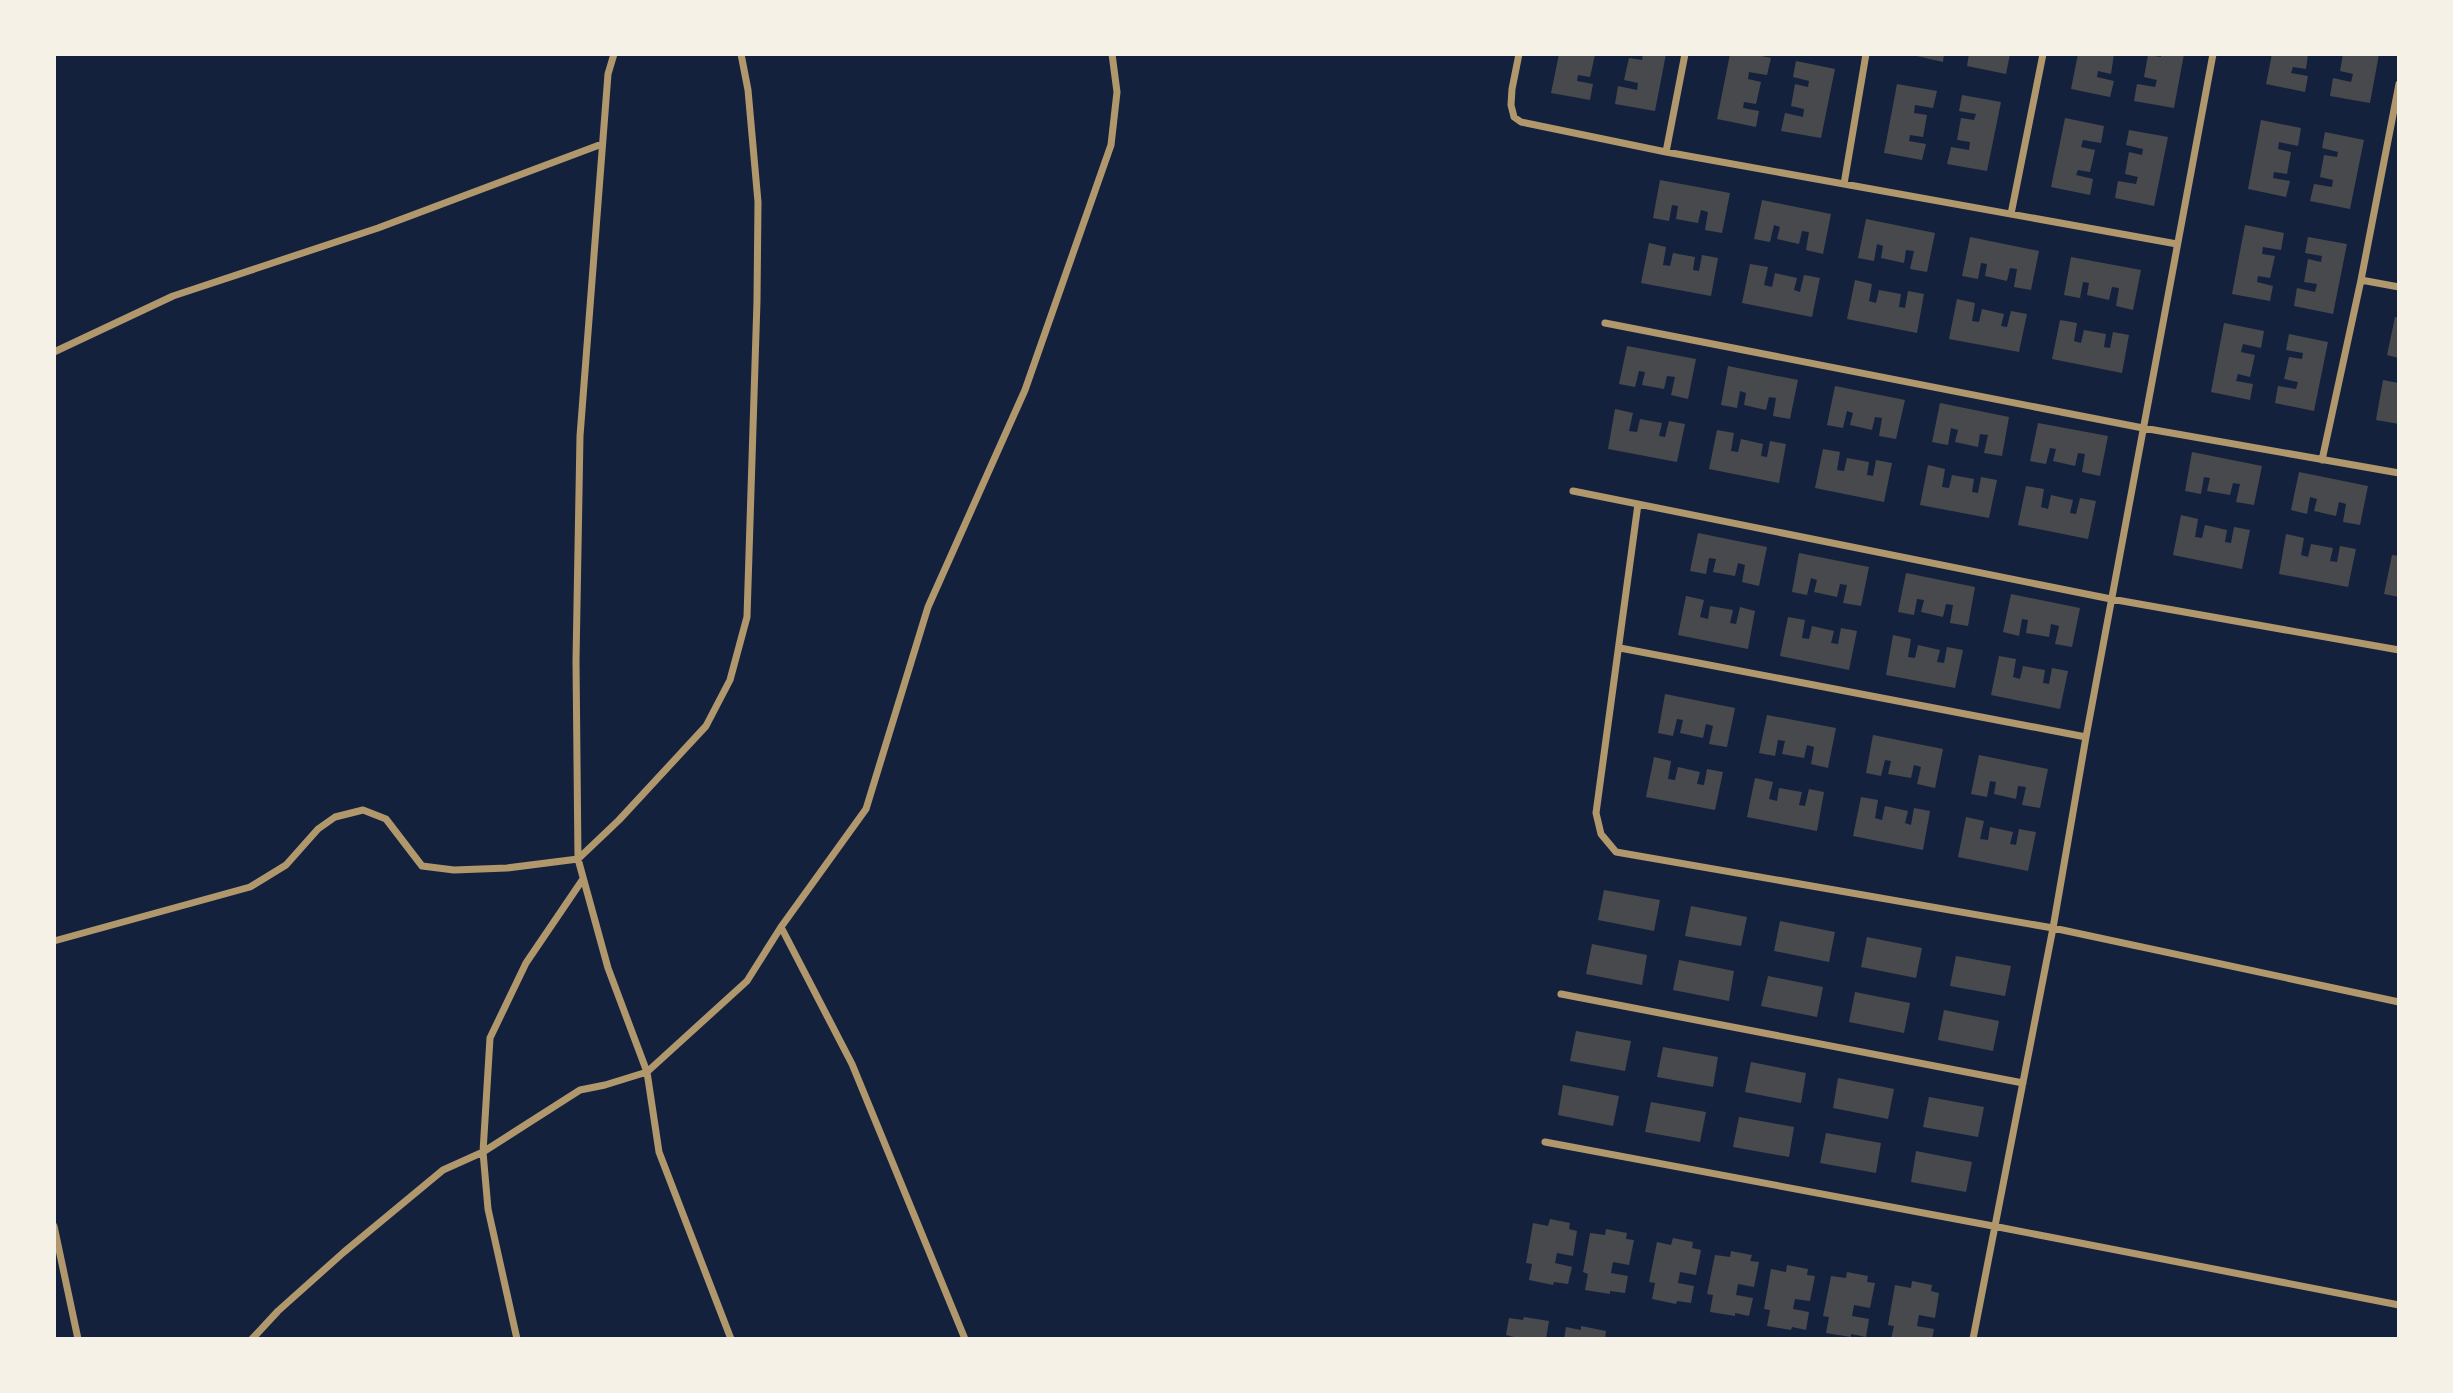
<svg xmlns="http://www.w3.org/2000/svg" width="2453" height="1393" viewBox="0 0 2453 1393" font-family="'Exo 2',sans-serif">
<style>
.building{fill:#48494c}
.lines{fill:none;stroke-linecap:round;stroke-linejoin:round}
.minor{stroke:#b1986c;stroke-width:7}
</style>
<rect width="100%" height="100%" fill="#14213d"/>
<path class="building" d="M1559,54L1595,55L1590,77L1578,75L1577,81L1593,84L1590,100L1551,93Z
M1643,54H1666L1655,111L1615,104L1618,86L1637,90L1638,83L1624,80L1629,58L1642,60Z
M1730,54H1752L1771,58L1767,75L1749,72L1748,79L1761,82L1756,104L1744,102L1743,108L1759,111L1756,127L1717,119Z
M1908,54H1944L1943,62Z
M1969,54H2010L2006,74L1967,66Z
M2078,54H2114L2111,74L2098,71L2097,77L2114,81L2110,97L2071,89Z
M2161,54H2184L2174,108L2134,101L2137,84L2155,87L2157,80L2144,77L2148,55L2161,57Z
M2272,54H2308L2306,69L2293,67L2291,73L2308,76L2305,92L2266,84Z
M2343,54H2379L2370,103L2330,96L2333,78L2351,82L2353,74L2340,71Z
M1796,61L1835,69L1821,138L1781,131L1785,113L1803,117L1804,109L1791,106L1795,84L1808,87L1809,81L1793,77Z
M1897,84L1937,91L1933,108L1915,105L1914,113L1927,115L1923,137L1910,135L1909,141L1926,144L1922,160L1884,153Z
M1962,95L2001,102L1987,171L1947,164L1951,147L1969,150L1970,142L1957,140L1961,118L1974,120L1976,114L1959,111Z
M2065,118L2104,126L2101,143L2083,140L2081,147L2095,150L2090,172L2078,170L2076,175L2093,179L2090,195L2051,187Z
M2261,120L2301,128L2298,146L2279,142L2278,149L2291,152L2287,174L2274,172L2273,178L2290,181L2286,197L2248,189Z
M2129,130L2168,137L2154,206L2115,198L2118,181L2136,184L2138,177L2125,174L2129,152L2142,155L2143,149L2126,145Z
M2325,132L2364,140L2350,209L2310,201L2314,184L2332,187L2333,180L2320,177L2324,155L2337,157L2338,152L2322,148Z
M1660,180L1730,193L1722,233L1705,230L1708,212L1701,210L1698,223L1676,219L1678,206L1672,205L1669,221L1653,218Z
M1762,200L1831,214L1823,254L1806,250L1809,232L1802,231L1799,244L1777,239L1780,227L1774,225L1770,242L1754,239Z
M1866,219L1935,233L1927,272L1910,269L1914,251L1906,250L1904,263L1881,258L1883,246L1877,244L1874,261L1858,258Z
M2245,225L2284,233L2281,250L2263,247L2262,254L2275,256L2270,278L2258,276L2257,282L2273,286L2270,301L2232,294Z
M1970,237L2039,251L2031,290L2014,287L2017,269L2010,268L2007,281L1985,276L1987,264L1981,263L1978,279L1962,276Z
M2308,237L2347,244L2333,314L2294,306L2297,288L2315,292L2317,284L2304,282L2308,259L2321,262L2322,256L2305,253Z
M1649,243L1666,247L1663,265L1670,266L1673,253L1695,257L1693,270L1699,271L1702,255L1718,258L1711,296L1641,283Z
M2071,257L2141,270L2133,310L2116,306L2119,288L2112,287L2109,300L2087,295L2089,283L2083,282L2080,298L2064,295Z
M1750,264L1768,267L1764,285L1772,287L1775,273L1797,278L1794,290L1800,292L1804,275L1820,278L1812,317L1742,303Z
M1855,280L1872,284L1869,301L1876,303L1879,290L1901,294L1899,307L1905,308L1908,291L1924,294L1917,333L1847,319Z
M1957,299L1975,303L1972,321L1979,322L1982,309L2004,314L2001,326L2007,327L2011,311L2027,314L2019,352L1949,339Z
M2395,317L2399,318V358L2387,355Z
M2060,320L2077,323L2074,341L2081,343L2084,330L2106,334L2104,347L2110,348L2113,332L2129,335L2122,373L2052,359Z
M2224,323L2264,331L2261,348L2243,344L2241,352L2255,355L2250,377L2238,374L2236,381L2253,384L2250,400L2211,392Z
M2289,334L2328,342L2314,411L2275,403L2278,386L2296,389L2298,382L2284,379L2289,357L2302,359L2303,353L2286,350Z
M1627,346L1696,359L1688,399L1671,395L1675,377L1667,376L1664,389L1642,385L1645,372L1639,371L1635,387L1619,384Z
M1728,366L1798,380L1790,419L1773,416L1776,398L1769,397L1766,410L1744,405L1746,393L1740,391L1737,408L1721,405Z
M2383,380L2399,383V424L2376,420Z
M1835,386L1905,400L1896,439L1879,436L1882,418L1875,417L1872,430L1850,425L1853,413L1847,411L1843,428L1827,425Z
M1940,403L2009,417L2002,456L1984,453L1988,435L1980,434L1978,447L1955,442L1958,430L1951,428L1948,445L1932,442Z
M1615,409L1633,413L1629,431L1637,432L1640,419L1662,423L1659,436L1665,437L1669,421L1685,424L1677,462L1608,449Z
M2038,423L2108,436L2100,476L2082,472L2085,454L2078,453L2075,466L2053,461L2056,449L2050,448L2046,464L2030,461Z
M1717,430L1734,433L1731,451L1738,452L1741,439L1763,444L1761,456L1767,457L1770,441L1786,444L1779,483L1709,469Z
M1823,449L1840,452L1837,470L1844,471L1847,458L1869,462L1867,475L1873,476L1876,460L1892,463L1884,502L1815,488Z
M2192,452L2262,466L2254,505L2236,502L2240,484L2233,483L2230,495L2207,491L2210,478L2204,477L2201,494L2185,491Z
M1928,465L1945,469L1942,487L1949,488L1952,475L1974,479L1972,492L1978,493L1981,477L1997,480L1989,518L1920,505Z
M2299,472L2368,486L2360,525L2343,522L2346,504L2339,502L2336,516L2314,511L2317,499L2310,497L2307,514L2291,510Z
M2026,486L2044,489L2041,507L2048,509L2051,495L2073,500L2070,513L2076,514L2080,498L2096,501L2088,539L2018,525Z
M2181,515L2198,519L2195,537L2202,538L2205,525L2227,530L2225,542L2231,543L2234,527L2250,530L2242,569L2173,555Z
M1698,533L1767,547L1759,586L1742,582L1745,565L1738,563L1735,576L1713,572L1716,559L1709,558L1706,574L1690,571Z
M2286,534L2304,538L2301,555L2308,557L2311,544L2333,548L2330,561L2337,562L2340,546L2356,549L2348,587L2279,574Z
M1799,553L1869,567L1861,606L1843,603L1847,585L1840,584L1837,597L1814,592L1817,580L1811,578L1807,595L1792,592Z
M2392,555L2399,556V597L2384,594Z
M1906,573L1975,587L1968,626L1950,623L1953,605L1946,604L1943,617L1921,612L1924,600L1917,599L1914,615L1898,612Z
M2011,594L2080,608L2072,647L2055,644L2059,626L2051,624L2049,637L2026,633L2028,620L2022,619L2019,636L2003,632Z
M1686,596L1704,600L1700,617L1708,619L1710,606L1733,610L1730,623L1736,624L1740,607L1755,611L1748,649L1678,635Z
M1788,617L1805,620L1802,638L1809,639L1812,626L1834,631L1831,643L1838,644L1841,628L1857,631L1849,670L1780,656Z
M1893,635L1911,639L1908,657L1915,658L1918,645L1940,650L1937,662L1944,663L1947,647L1963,650L1955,688L1886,675Z
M1999,656L2016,659L2013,677L2020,679L2023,666L2045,670L2043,683L2049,684L2052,668L2068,671L2060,709L1991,695Z
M1665,694L1735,708L1727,747L1709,744L1713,726L1706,724L1703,738L1680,733L1683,720L1677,719L1673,736L1658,733Z
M1767,715L1836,728L1828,768L1811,764L1814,747L1807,745L1804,758L1782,754L1785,741L1778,740L1775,756L1759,753Z
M1873,735L1943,749L1935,788L1917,784L1921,767L1914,765L1911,778L1888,774L1891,761L1885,760L1881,776L1866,773Z
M1979,755L2048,769L2040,808L2022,805L2026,787L2018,786L2016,799L1994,794L1996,782L1990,781L1987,797L1971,794Z
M1654,757L1671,761L1668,779L1675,780L1678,767L1700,772L1697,784L1704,785L1707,769L1723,772L1715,810L1646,797Z
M1755,778L1773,782L1769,799L1777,801L1779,788L1802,792L1799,805L1805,806L1809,789L1824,792L1817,831L1747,817Z
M1861,797L1878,800L1875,818L1882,820L1885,806L1908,811L1905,823L1911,825L1914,808L1930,811L1923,850L1853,836Z
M1966,817L1984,821L1980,839L1988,840L1990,827L2013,832L2010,844L2016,845L2019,829L2036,832L2028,871L1958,857Z
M1604,890L1660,900L1654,931L1598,920Z
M1691,906L1747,917L1741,946L1685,936Z
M1780,921L1835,932L1829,962L1774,951Z
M1867,937L1922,948L1916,978L1861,967Z
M1592,944L1647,955L1642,985L1586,974Z
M1956,956L2011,966L2005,996L1950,986Z
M1679,960L1734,971L1729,1001L1673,990Z
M1768,976L1823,987L1817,1017L1761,1006Z
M1855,992L1910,1003L1904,1033L1849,1022Z
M1944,1010L1999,1021L1993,1051L1938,1040Z
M1576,1031L1631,1041L1625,1071L1570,1061Z
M1663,1047L1718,1057L1713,1087L1657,1077Z
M1751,1062L1806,1073L1801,1103L1745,1092Z
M1838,1078L1894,1089L1888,1119L1833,1108Z
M1563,1085L1619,1096L1613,1126L1558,1115Z
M1929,1097L1984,1107L1978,1137L1923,1127Z
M1651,1102L1706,1112L1700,1142L1645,1132Z
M1739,1117L1794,1127L1789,1157L1733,1147Z
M1826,1133L1881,1143L1876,1173L1820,1163Z
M1916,1151L1972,1162L1966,1192L1911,1182Z
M1550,1219L1570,1223L1569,1229L1577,1231L1573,1256L1557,1253L1555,1263L1572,1267L1568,1284L1554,1282L1553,1285L1529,1280L1532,1264L1526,1263L1533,1223L1548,1226Z
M1606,1229L1627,1233L1626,1239L1634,1240L1629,1265L1613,1262L1611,1273L1628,1276L1625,1293L1610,1291V1294L1585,1290L1588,1274L1583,1272L1590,1233L1605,1235Z
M1673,1238L1693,1242L1692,1248L1701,1250L1696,1275L1680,1272L1678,1283L1694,1286L1691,1303L1677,1301L1676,1304L1652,1299L1655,1283L1649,1282L1657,1242L1671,1245Z
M1731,1251L1752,1255L1750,1261L1759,1262L1754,1287L1738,1284L1736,1295L1753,1298L1749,1316L1735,1313V1316L1710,1312L1713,1295L1707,1294L1715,1255L1730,1257Z
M1787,1265L1808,1269L1807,1275L1815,1276L1810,1301L1795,1299L1793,1309L1809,1312L1806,1330L1792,1327L1791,1330L1767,1326L1770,1310L1764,1309L1771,1269L1786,1272Z
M1847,1272L1868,1276L1867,1282L1875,1283L1870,1308L1854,1305L1852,1316L1869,1319L1866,1337L1851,1334V1337L1826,1333L1829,1317L1823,1316L1831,1276L1846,1278Z
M1912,1281L1932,1285L1931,1291L1939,1293L1935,1318L1919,1315L1917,1326L1934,1329L1932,1339H1891L1894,1326L1888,1325L1895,1285L1911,1288Z
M1524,1317L1549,1321L1546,1339H1522L1506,1335L1509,1318L1523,1320Z
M1581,1326L1606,1331L1605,1339H1564L1566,1327L1581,1330Z"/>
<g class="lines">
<path class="minor" d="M614,54L608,74L580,436L576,661L578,859L608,968L647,1072L659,1152L731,1339
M1519,54L1512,89L1511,105L1514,117L1521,122L1666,152L2177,244
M1666,152L1685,54
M1844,184L1866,54
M2011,214L2043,54
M2361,280L2399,287
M1605,323L2143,428L2399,473
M54,352L173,296L378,228L602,144
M2322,460L2361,280L2399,84
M1573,491L2111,599L2399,650
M1638,504L1596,813L1601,834L1616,852L2053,928L2399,1002
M1620,648L2086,737
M781,927L852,1064L965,1339
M54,941L250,887L286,865L318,829L335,817L363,810L386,819L422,866L454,870L507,868L578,859L619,820L706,726L730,680L747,617L757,301L758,202L748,90L741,54
M1561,994L2023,1083
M1545,1142L1993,1226L2399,1305
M54,1226L78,1339
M252,1339L278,1311L344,1252L443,1170L483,1152L580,1090L605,1085L647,1072L747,981L781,927L866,809L928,607L1025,390L1111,145L1117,92L1112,54
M517,1339L488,1209L483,1152L490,1038L526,963L583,879
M1973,1339L2053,928L2086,737L2213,54"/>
</g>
<rect width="2453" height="1393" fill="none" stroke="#f6f1e7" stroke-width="112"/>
</svg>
